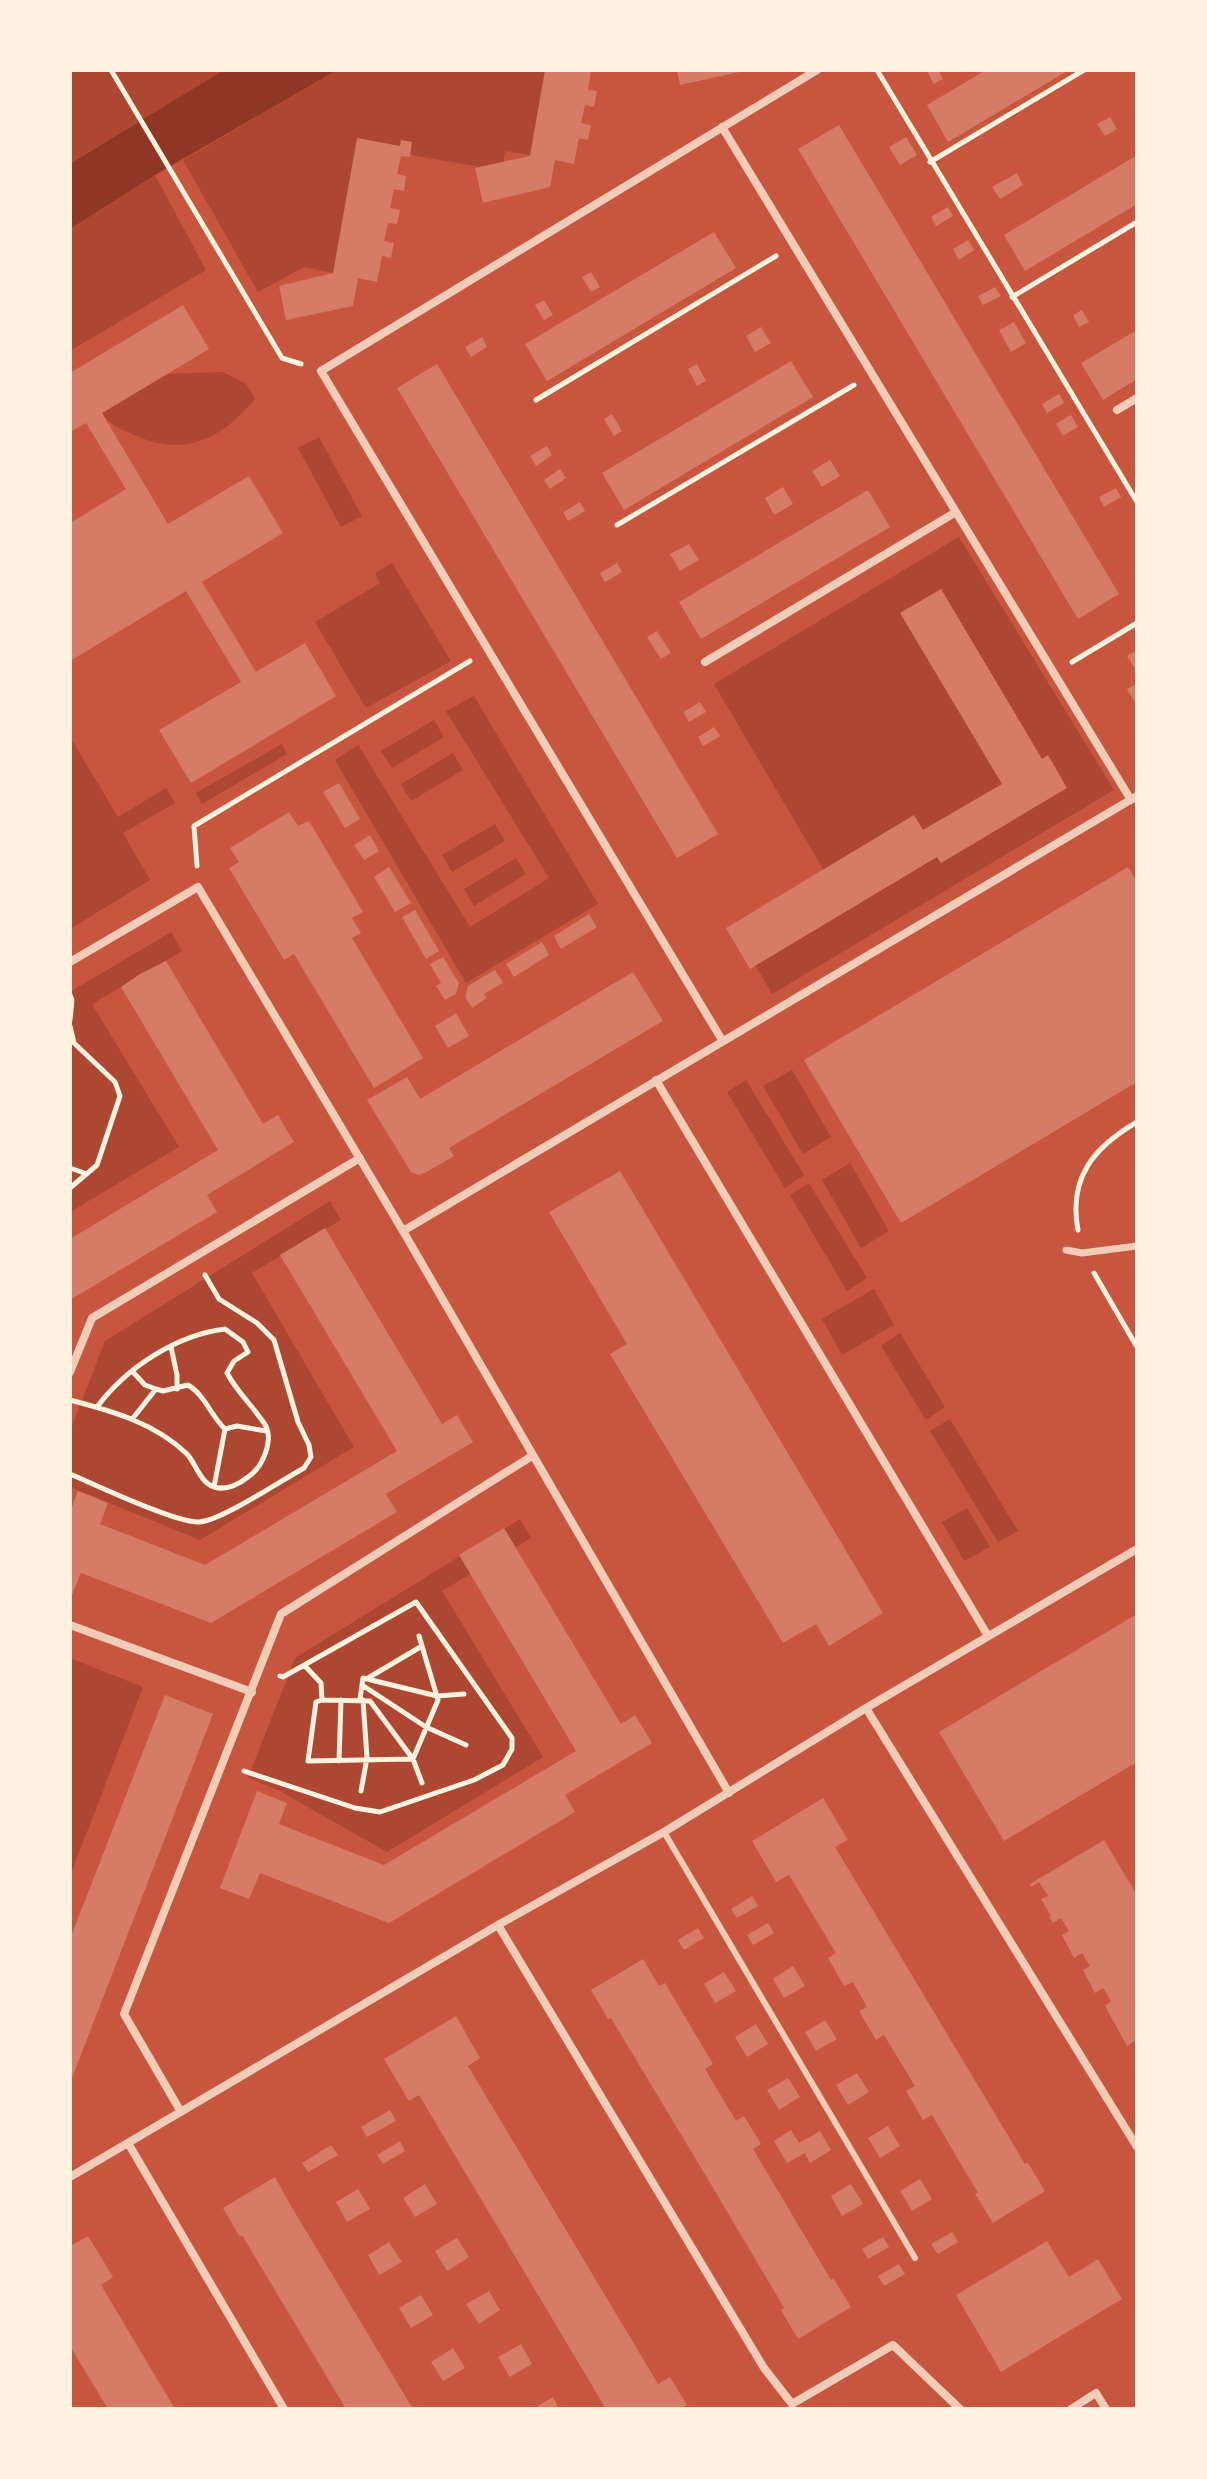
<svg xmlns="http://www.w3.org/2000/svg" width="1207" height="2479" viewBox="0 0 1207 2479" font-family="'PT Sans',sans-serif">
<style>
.green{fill:#ae4732}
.water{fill:#8f3625}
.building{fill:#d67c66}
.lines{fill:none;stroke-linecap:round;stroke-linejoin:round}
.path{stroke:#fff3e0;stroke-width:5}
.service{stroke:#f1ccb7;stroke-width:6}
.pedestrian{stroke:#f1ccb7;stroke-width:7}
.minor{stroke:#f1ccb7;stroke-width:8}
</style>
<rect width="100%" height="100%" fill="#c8553d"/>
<path class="green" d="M70,70H266L70,188Z
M337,70H556L540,157L505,151L502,171L367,147L341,275L304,267L258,292L183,160Z
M155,175L206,270L70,351V229Z
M223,372L246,384L255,399C221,440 183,458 132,434C120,428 109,425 102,413L167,374Z
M319,437L362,516L341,527L298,448Z
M959,537L1114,790L772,994L734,929L826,874L714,684Z
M392,563L451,661L366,708L315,622L380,583L375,573Z
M474,696L598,904L466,983L335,760L358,745L470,927L549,878L446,711Z
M434,720L444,737L392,768L381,751Z
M70,737L118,817L166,788L175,803L123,833L150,880L70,929Z
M282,744L287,754L202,804L196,793Z
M453,753L463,770L411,801L401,784Z
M495,824L505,841L452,872L442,855Z
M516,858L526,874L474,906L464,889Z
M171,932L182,951L92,1004L179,1147L70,1212V992Z
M792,1070L831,1137L803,1154L763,1086Z
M746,1080L804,1175L785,1188L727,1092Z
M850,1163L889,1231L861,1248L822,1180Z
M809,1183L867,1278L847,1291L790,1195Z
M330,1201L341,1220L252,1273L354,1447L200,1540L70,1487V1431L105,1341Z
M874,1289L894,1325L842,1355L822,1319Z
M900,1333L945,1407L926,1420L881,1346Z
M950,1419L1018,1531L998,1542L930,1431Z
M967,1508L990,1547L964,1561L942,1522Z
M520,1519L531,1538L442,1591L543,1757L387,1852L278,1790L248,1778L295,1658Z
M70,1658L143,1687L70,1876Z"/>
<path class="water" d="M224,70H337L155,175L70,229V164Z"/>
<path class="building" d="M545,70H591L588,90L597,91L594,107L585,105L581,123L591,125L588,140L579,138L574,164L555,160L550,187L483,203L475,168L530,156Z
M677,70H744V71L680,85Z
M930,70H938L943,79L934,84L927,71Z
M986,70H1069L948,142L927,105Z
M1110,117L1117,129L1105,136L1097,124Z
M839,125L1119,594L1078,619L798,149Z
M906,137L917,155L900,165L889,147Z
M357,138L400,146L401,140L412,142L410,157L401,156L397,174L406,176L404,191L394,189L390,208L400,210L397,224L388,223L384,241L394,243L391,258L382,256L377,282L358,278L353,306L286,320L279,286L333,273Z
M1137,155V204L1025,271L1004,235Z
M1017,173L1023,185L1000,199L992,187Z
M948,207L953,216L936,226L931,217Z
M714,232L736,268L547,381L525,344Z
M968,240L974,250L959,260L953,249Z
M591,272L600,287L591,292L582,277Z
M995,287L1001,296L983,305L978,296Z
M544,300L553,315L544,320L535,305Z
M183,305L209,349L102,413L168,524L249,476L283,533L202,582L256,672L305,643L336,696L191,783L159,730L241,682L186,591L70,661V523L126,489L86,423L70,432V373Z
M1082,310L1089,322L1079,327L1073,315Z
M1014,322L1026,343L1011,352L999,330Z
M761,327L771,343L755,352L746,336Z
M1137,330V379L1103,400L1081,363Z
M482,337L487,347L471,357L465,347Z
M791,361L813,397L624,510L602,473Z
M437,364L718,834L677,858L397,388Z
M697,364L706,381L697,386L688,369Z
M1059,394L1064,403L1047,413L1042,404Z
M612,414L622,431L614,436L604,419Z
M1071,415L1078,427L1063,436L1056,424Z
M547,446L552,455L536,466L530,456Z
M830,460L840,476L822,487L812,471Z
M560,469L566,478L550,489L544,480Z
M783,487L793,504L774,515L765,498Z
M1116,488L1121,497L1104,507L1099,497Z
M868,490L890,527L701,639L679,602Z
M580,502L585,511L568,521L563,512Z
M689,544L699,560L680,571L670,554Z
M617,563L622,572L605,582L600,573Z
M941,589L1042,759L1048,755L1067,788L941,863L937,857L750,969L726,928L914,815L923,830L1002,784L900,613Z
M657,631L671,653L661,659L647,637Z
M1137,650V672L1127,656Z
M1137,683V706L1127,689Z
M700,702L706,712L689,722L683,712Z
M714,727L720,736L703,746L698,737Z
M339,783L360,819L345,828L323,792Z
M289,812L298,826L309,821L363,912L352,918L361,933L352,938L423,1058L374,1088L294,954L284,960L229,868L239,862L230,848Z
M370,835L379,851L364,860L354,845Z
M389,867L411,903L395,912L374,877Z
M1128,867L1137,882V1082L901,1223L804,1060Z
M415,910L439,951L426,959L402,917Z
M589,914L597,927L561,949L554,936Z
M542,942L549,955L514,977L506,964Z
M443,957L459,983L456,994L445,1000L436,986L441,983L430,964Z
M166,961L263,1124L278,1115L294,1142L207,1195L217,1212L70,1300V1239L218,1150L121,987L140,974Z
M495,970L503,983L484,994L487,998L472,1008L465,997L468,986Z
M633,972L663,1021L449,1148L454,1156L425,1173L418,1175L411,1172L367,1100L407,1077L420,1099Z
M456,1013L469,1036L448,1048L435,1026Z
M620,1171L883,1613L829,1646L816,1624L783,1643L610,1354L627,1344L549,1212Z
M325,1228L442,1424L457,1415L473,1442L386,1494L397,1512L211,1623L81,1573L70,1600V1512L78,1491L108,1503L100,1524L205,1565L397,1451L280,1255Z
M504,1528L621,1724L635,1715L652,1743L565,1795L575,1812L389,1923L260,1873L249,1899L220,1888L257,1791L287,1803L279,1824L384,1865L576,1751L459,1555Z
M1137,1614V1762L1004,1841L939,1732Z
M165,1695L213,1714L70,2083V1939Z
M823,1798L848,1840L835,1847L1025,2164L1028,2163L1045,2191L993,2223L975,2194L978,2193L932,2115L923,2120L906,2091L915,2086L884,2035L876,2040L859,2011L867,2007L853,1982L844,1986L828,1958L836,1953L789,1875L776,1882L752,1841Z
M1104,1840L1137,1895V2045L1135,2041L1127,2046L1105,2006L1111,2001L1103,1988L1095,1993L1083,1970L1090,1966L1082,1953L1074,1958L1062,1935L1069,1931L1061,1918L1053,1923L1049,1917L1051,1916L1041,1899L1048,1896L1039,1882L1031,1887L1030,1884Z
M752,1896L758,1906L737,1918L731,1909Z
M768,1923L774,1933L753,1945L747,1935Z
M698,1928L704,1938L684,1950L678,1940Z
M643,1959L659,1986L665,1983L713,2064L705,2069L736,2121L744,2116L761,2144L753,2149L831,2280L833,2278L851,2307L798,2339L781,2310L784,2308L783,2306L706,2176L611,2018L608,2019L591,1990Z
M793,1966L805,1986L784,1998L773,1979Z
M724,1972L736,1991L715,2003L704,1984Z
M456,2016L480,2058L468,2066L658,2384L670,2377L687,2405L680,2409H606L419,2095L409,2101L384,2059Z
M825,2020L837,2039L816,2051L805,2032Z
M756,2024L768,2044L747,2057L735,2037Z
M857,2073L869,2092L848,2105L836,2085Z
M788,2078L800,2097L779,2110L767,2090Z
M390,2110L396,2121L367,2137L361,2127Z
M888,2126L900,2146L880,2158L868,2138Z
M791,2130L799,2143L820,2131L831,2150L810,2163L805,2153L787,2163L774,2141Z
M400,2141L405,2151L383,2164L377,2155Z
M331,2145L338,2155L308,2172L302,2163Z
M275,2177L291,2206L413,2409H346L242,2235L240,2237L223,2208Z
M920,2179L932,2199L912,2211L900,2191Z
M425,2184L437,2204L415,2217L403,2198Z
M851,2184L863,2204L842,2216L831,2196Z
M358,2189L370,2209L347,2222L336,2202Z
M952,2232L958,2242L938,2254L931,2244Z
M88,2236L113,2277L101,2285L175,2409H108L70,2346V2246Z
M883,2237L889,2247L868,2259L862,2249Z
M457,2238L469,2257L447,2271L435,2251Z
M1047,2241L1069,2277L1098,2259L1122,2299L1001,2372L956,2295Z
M389,2242L402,2262L379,2275L368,2255Z
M899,2264L905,2274L884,2286L878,2276Z
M489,2291L500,2310L479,2324L466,2304Z
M421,2295L433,2315L411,2328L399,2308Z
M521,2344L532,2364L510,2377L498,2357Z
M453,2348L465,2368L443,2381L431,2362Z
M553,2397L559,2409H533Z"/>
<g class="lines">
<path class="path" d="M111,70L282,358L301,364
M877,70L1137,502
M930,162L1084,70
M1012,297L1137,222
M536,400L776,256
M617,525L854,385
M1072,662L1137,623
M197,866L194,826L470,661
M70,995L72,1000L70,1020
M70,1026L74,1043L115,1082L120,1096L97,1165L70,1188
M70,1168L87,1174
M1078,1230C1068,1178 1094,1147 1137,1122
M1094,1273L1137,1347
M171,1347L177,1375V1389
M132,1371L145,1385L156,1389
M70,1400C112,1411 155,1423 187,1454C196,1464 200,1482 214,1487C227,1491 239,1484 248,1477C263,1467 275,1439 264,1423C252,1405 237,1392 227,1373L234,1361L248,1352L243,1342L225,1329C176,1335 126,1368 97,1407
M133,1418L156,1389L163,1391L188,1385C205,1395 211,1416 225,1429
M70,1474C96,1485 176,1523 199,1522C221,1521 282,1480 304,1468L311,1457L309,1445L298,1422L274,1340L257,1323L219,1299L205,1275
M214,1487L225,1429L237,1426L266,1431
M304,1665L321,1683L322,1700L370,1701L413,1759L422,1783
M368,1678L422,1646
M362,1685L426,1727L466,1745
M360,1699L363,1678L437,1696L464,1694
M322,1700L316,1702L308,1761L413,1759L438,1700L419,1636
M339,1761L341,1700
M244,1771L355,1808L380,1812L474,1780L503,1765L512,1749V1738L416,1602L283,1677L280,1676
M361,1791L367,1758L363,1700"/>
<path class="service" d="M664,1832L915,2258"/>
<path class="pedestrian" d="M1066,1250L1082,1253L1137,1246"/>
<path class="minor" d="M722,127L1131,800
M1117,410L1137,398
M705,662L956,512
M70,962L198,887L403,1231L729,1793
M722,1040L321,371L817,70
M656,1080L988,1636
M403,1231L1137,796
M70,1372L92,1318L360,1158
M70,1625L252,1692
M866,1708L1137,2147
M498,1925L764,2368L792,2404L893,2345L960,2409
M181,2112L124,2014L281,1614L532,1456
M128,2143L284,2409
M70,2177L498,1925L664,1832L866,1708L1137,1549
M1071,2409L1096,2393L1106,2409"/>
</g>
<rect width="1207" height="2479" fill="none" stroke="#fff3e0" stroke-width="144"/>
</svg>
